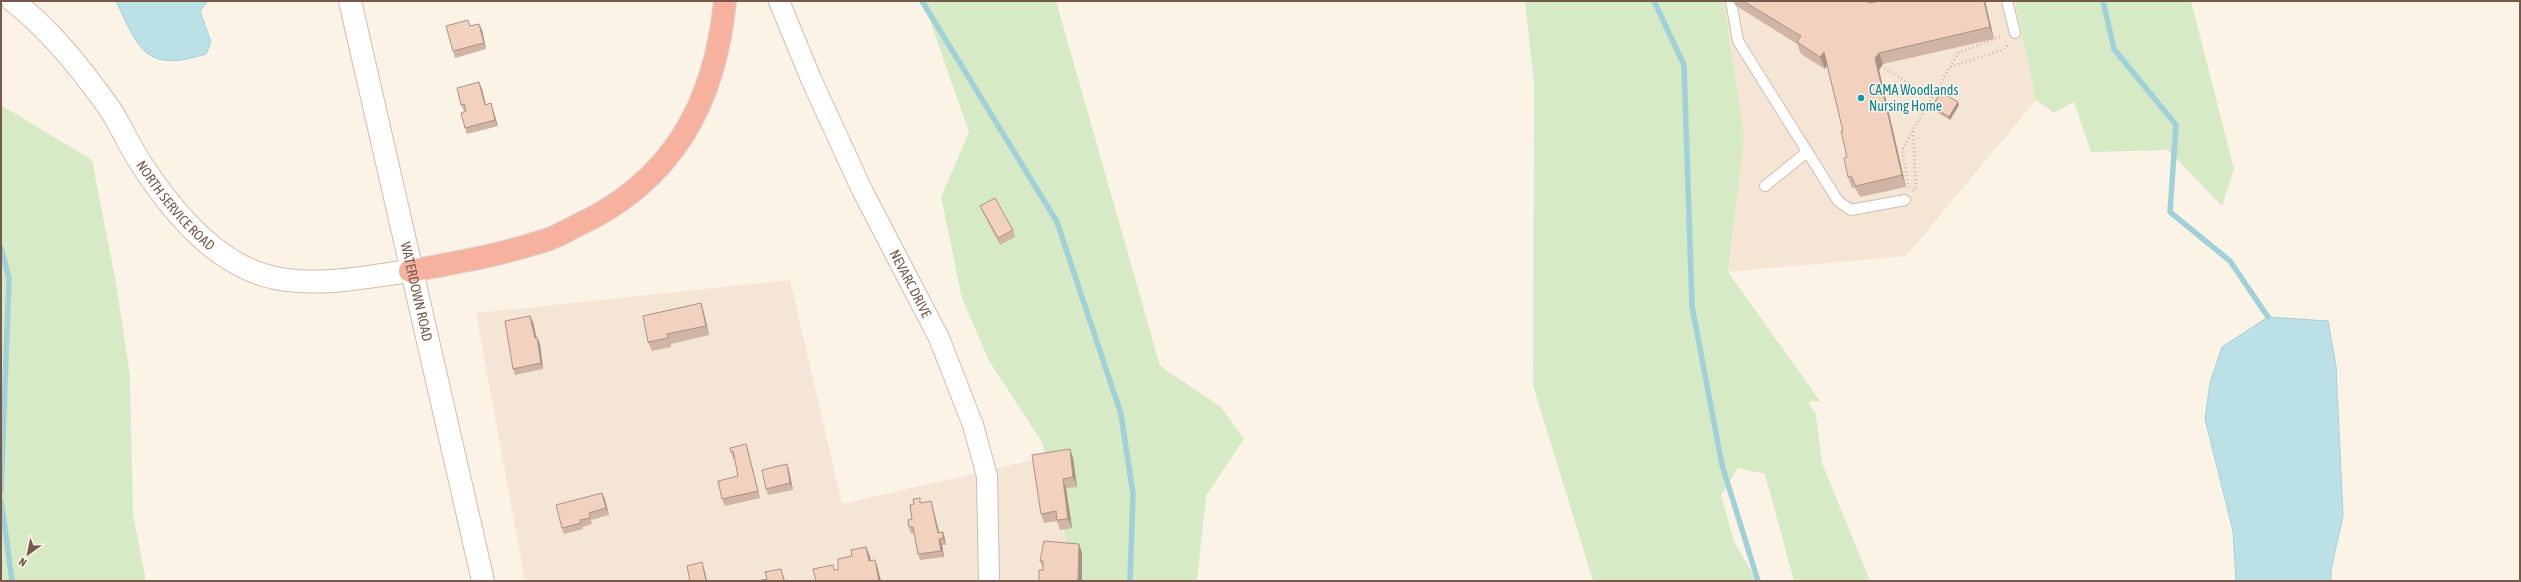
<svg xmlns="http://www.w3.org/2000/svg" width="2521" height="582" viewBox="0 0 2521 582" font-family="'Asap Condensed',sans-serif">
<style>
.residential{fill:#f4e5d5}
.green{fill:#d5eac5}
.water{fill:#bbe1e6;stroke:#a1d1d8}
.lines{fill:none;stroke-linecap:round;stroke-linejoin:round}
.stream{stroke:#a1d1d8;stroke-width:5.5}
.lane-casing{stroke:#d0bdaf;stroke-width:12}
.street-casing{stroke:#d0bdaf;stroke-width:22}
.secondary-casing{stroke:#d3bcad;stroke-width:24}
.highway-casing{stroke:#d9d1cd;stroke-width:24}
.path{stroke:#d7b4a1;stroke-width:2.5;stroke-dasharray:1 3;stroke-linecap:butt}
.lane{stroke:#fff;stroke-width:10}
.street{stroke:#fff;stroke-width:20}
.secondary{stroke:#fff;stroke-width:22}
.highway{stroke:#f6b29e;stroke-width:22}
.wall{fill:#d0b4a4}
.shaded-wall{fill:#a99286}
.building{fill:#f2d1bf;stroke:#a99286}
.culture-dot{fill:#0f9aa8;stroke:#fff7ed;stroke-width:1.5}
.labels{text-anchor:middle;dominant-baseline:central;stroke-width:3;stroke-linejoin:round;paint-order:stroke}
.culture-label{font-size:14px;fill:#0d838f;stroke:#fff7ed;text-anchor:start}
.street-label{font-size:14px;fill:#76594b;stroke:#fff7ed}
</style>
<rect width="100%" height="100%" fill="#fcf3e7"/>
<path class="residential" d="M1724,1H2015L2036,100L1906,256L1728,272L1744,137Z
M790,280L842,504L1103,444L1108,581H525L476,313Z"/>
<path class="green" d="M923,1H1056L1160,366L1221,407L1244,439L1206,496L1197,581H1072L1068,545L1042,442L989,361L962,298L941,197L969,132Z
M1525,1H1724L1744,137L1728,272L1820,401L1808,402L1816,415L1822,463L1870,581H1794L1765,474L1738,468L1721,495L1734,542L1757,581H1593L1533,385L1534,83Z
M2015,1H2191L2234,169L2222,206L2168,150L2091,152L2074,102L2054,113L2036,100Z
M1,105L92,160L116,283L130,376L133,515L146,581H1Z"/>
<path class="water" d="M116,1H208L200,11L211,42L206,54C146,73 139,50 116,1Z
M2268,317L2328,321L2336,366L2343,516L2331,570V581H2236L2233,531L2205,419L2210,383L2222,347Z"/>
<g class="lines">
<path class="stream" d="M922,1L1057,222L1121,414L1133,494L1130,581
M1654,1L1684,65L1692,306L1722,465L1758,581
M2103,1L2114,49L2176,125L2170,212L2230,261L2268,317
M1,248L9,278L1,491
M1,500L12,581"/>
<defs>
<path id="lane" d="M1731,1L1738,41L1838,201L1851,210L1905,200
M2007,1L2015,33
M1765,186L1807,152"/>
<g id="street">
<path id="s1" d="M779,1L811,79L862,190L939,338L973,425L987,476L989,581"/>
</g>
<g id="secondary">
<path id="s2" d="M13,1C51,30 83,71 110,109C121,126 129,145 140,162C171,210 216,266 275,278C320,287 365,277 410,271"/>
<path id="s3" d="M350,1L483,581"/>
</g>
<path id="highway" d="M410,271C455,263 500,255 543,241C555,238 566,231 576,226C672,182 715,104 725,1"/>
</defs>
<use href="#lane" class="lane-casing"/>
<use href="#street" class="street-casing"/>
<use href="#secondary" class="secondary-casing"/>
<use href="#highway" class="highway-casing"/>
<path class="path" d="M1950,67L1958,53L2002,36
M1884,68L1938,101
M1909,188L1902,150L1913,130
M1913,190L1916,189L1913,130L1950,67L2002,50L2007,46L2006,43"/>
<use href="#lane" class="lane"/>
<use href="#street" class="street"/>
<use href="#secondary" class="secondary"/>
<use href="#highway" class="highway"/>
</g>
<path class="wall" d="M1733,1H1866L1869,3L1985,1L1994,39L1883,64L1879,70L1906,187L1860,197L1855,188H1852L1848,177L1847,157L1843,131L1827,65L1825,69L1801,54L1797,44L1735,5Z
M468,20L470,26L479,24L482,30L486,49L455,58L453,51Z
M482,89L486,105L491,103L498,126L467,134L465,128L466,111V110L464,111L461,105Z
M1958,102L1959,105L1950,120L1933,110L1932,107Z
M980,206L1013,230L1015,237L1000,245L983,213Z
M701,303L704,313L709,335L671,344V347L652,351L648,342Z
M533,322L536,337L540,344L543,369L515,375L513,369Z
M1070,449L1073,458L1077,487L1066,488L1072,528L1060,530L1057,521L1044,523L1041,514Z
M748,450L760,498L725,506L722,499L738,476L735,458H733L731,452Z
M789,471L793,490L768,495L766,489Z
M602,493L609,515L591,520L592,524L583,527V529L564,534L562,528Z
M931,501L933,508L939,533L943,532L945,539L946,545H942L944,557L920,560L918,554L914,533L911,534L909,527L922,503Z
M1079,544L1082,553V581H1039L1043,570V568L1040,561Z"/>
<path class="shaded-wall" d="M1984,1H1985L1994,39L1990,27Z
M479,24L482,30L486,49L484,43Z
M1824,52L1828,63L1825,69L1820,57Z
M1879,53L1883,64L1879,70L1906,187L1902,175L1875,58Z
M479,82L482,89L487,111L485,105Z
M1958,102L1959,105L1950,120L1949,117Z
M491,103L493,110L498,126L495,120Z
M701,303L704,313L709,335L706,326Z
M530,316L533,322L538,344L535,338Z
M537,337L540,344L543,369L541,363Z
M746,444L748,450L760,498L758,491Z
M1070,449L1073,458L1077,487L1073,477Z
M787,464L789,471L793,490L790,483Z
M1063,479L1066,488L1072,528L1068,519Z
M602,493L605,499L609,515L606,508Z
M931,501L933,508L941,539L938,533Z
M943,532L945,539L946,545L943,538Z
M939,539L942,545L944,557L941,551Z
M1079,544L1082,553V581H1079L1078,580Z
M866,547L870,556L872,570L869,561Z
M875,560L878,569L881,581H879Z
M702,562L705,572L707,581H706Z
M781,569L785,581H784Z"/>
<path class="building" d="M1743,1H1866L1869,3L1880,1H1984L1990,27L1879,53L1875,58L1902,175L1856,186L1851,176L1848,177L1844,158L1847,157L1841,131H1843L1824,52L1820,57L1797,42L1801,36Z
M468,20L470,26L479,24L484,43L453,51L446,26Z
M479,82L485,105L491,103L495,120L465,128L461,113L466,111L464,104L461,105L457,88Z
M1941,92L1958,102L1949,117L1932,107Z
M995,198L1013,230L998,238L980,206Z
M701,303L706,326L667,334L668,338L648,342L643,316Z
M530,316L535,338L537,337L541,363L513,369L505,321Z
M746,444L758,491L722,499L718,481L738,476L733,451L731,452L730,448Z
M1070,449L1073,477L1063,479L1068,519L1057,520L1056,511L1041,514L1032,455Z
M787,464L790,483L766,489L762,470Z
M602,493L606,508L589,513L590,518L580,520L581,523L562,528L556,505Z
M920,498V503L931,501L938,533L943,532V538L939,539L941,551L918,554L913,527H909L908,520L912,519L910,505L914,504L913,499Z
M1044,541L1079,544L1078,580H1076V581H1039V570H1043V561H1040Z
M866,547L869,561L875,560L879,581H816L813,569L833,565L834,570H838V559L852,556L851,550Z
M702,562L706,581H690L687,566Z
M781,569L784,581H757L767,579L765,572Z"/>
<circle class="culture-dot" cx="1861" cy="98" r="4"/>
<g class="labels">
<g class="culture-label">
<text x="1869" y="90">CAMA Woodlands<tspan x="1869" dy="16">Nursing Home</tspan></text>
</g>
<g class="street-label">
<text stroke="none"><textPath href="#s2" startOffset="263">NORTH SERVICE ROAD</textPath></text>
<text stroke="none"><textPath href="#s1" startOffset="312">NEVARC DRIVE</textPath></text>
<text stroke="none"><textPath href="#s3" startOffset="298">WATERDOWN ROAD</textPath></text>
</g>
</g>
<rect width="2521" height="582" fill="none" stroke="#76594b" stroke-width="4"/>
<g transform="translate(28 554) rotate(213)" stroke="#fff7ed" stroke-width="3" paint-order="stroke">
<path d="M0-3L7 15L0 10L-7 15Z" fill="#76594b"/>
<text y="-6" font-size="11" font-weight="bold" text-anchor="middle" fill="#76594b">N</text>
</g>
</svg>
